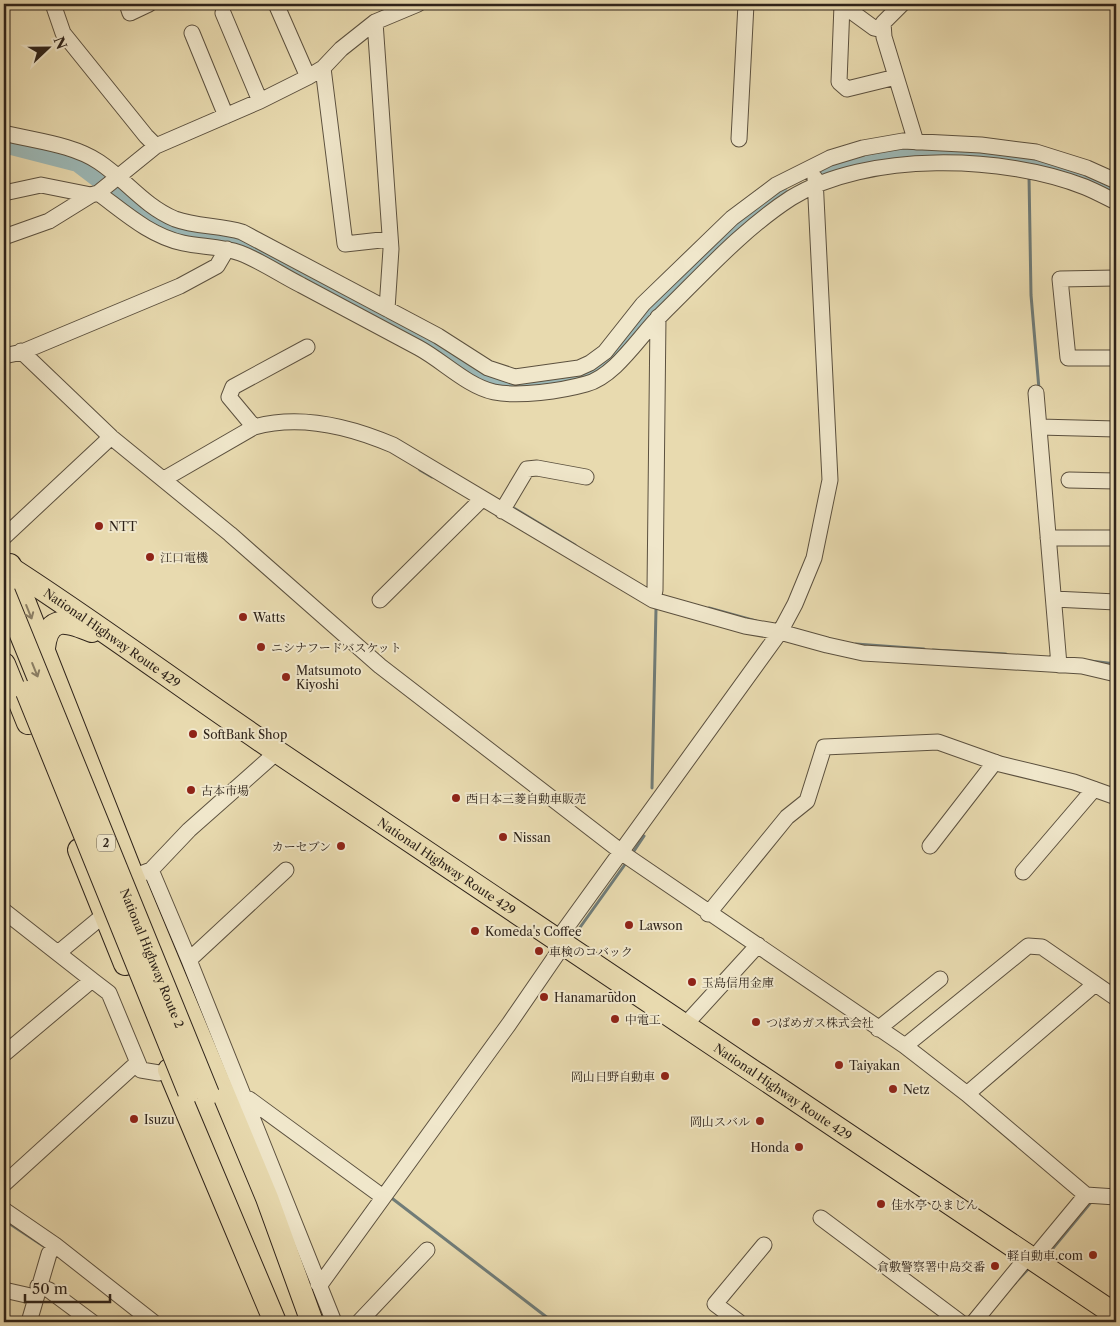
<svg xmlns="http://www.w3.org/2000/svg" width="1120" height="1326" viewBox="0 0 1120 1326" font-family="'Libre Caslon Text','Noto Serif JP',serif">
<style>
.lines{fill:none;stroke-linecap:round;stroke-linejoin:round}
.stream{stroke:#707c78;stroke-width:3}
.river{stroke:#9cb8b6;stroke-width:20}
.minor-casing{stroke:#5c513f;stroke-width:17}
.highway-casing{stroke:#2e231a;stroke-width:24}
.minor{stroke:#f0e7cb;stroke-width:15}
.highway{stroke:#e8daaf;stroke-width:22}
.highway-bridge-casing{stroke:#2e231a;stroke-width:24;stroke-linecap:butt}
.highway-bridge{stroke:#e8daaf;stroke-width:22}
.oneway{stroke:#8b7e64}
.poi-dot{fill:#8f2418;stroke:#f0e7cb;stroke-width:2}
.labels{text-anchor:middle;dominant-baseline:central;stroke-width:4;stroke-linejoin:round;paint-order:stroke}
.shield{fill:#f0e7cb;stroke:#685e4f;stroke-width:1}
.shield-label{font-size:11px;font-weight:bold;fill:#2e231a}
.poi-label{font-size:12px;fill:#2e231a;stroke:#f0e7cb;text-anchor:start}
.street-label{font-size:12px;fill:#2e231a;stroke:#f0e7cb}
</style>
<rect width="100%" height="100%" fill="#e8daaf"/>
<filter id="stains"><feTurbulence type="fractalNoise" baseFrequency=".004" numOctaves="4"/><feColorMatrix values="0 0 0 0 .2 0 0 0 0 .09 0 0 0 0 .02 0 0 0 .5 -.17"/></filter>
<radialGradient id="worn" r=".72"><stop offset=".6" stop-color="#630" stop-opacity="0"/><stop offset="1" stop-color="#630" stop-opacity=".3"/></radialGradient>
<g class="lines">
<path class="stream" d="M1029,176L1031,295L1039,389
M420,470L432,477
M512,507L575,545
M709,608L756,621
M856,644L924,649
M933,650L1006,654
M1090,661L1116,664
M652,788L656,609
M634,851L644,836
M576,933L626,863
M389,1196L553,1322
M4,1220L48,1249
M1049,1253L1092,1201
M1014,1284L1030,1267
M134,1316L141,1322"/>
<path class="river" d="M4,143L78,162L154,220L168,227L235,239L422,335L491,381L510,384L574,378L594,372L611,357L654,307L727,237L779,195
M824,172C835,169 845,164 856,161C933,141 1045,156 1116,190"/>
<defs>
<path id="minor" d="M53,4L63,33L146,136L156,146
M127,4L130,13L149,4
M276,4L308,77
M841,4L874,28L883,30
M902,4L883,23L884,37L916,142
M842,5L839,82L847,89L896,77
M223,13L260,101
M375,22L391,249L387,309
M192,33L226,116
M323,68L345,244L390,239
M4,133C34,141 72,144 99,162C126,180 144,206 175,219C196,227 221,225 242,232L438,336L488,368L515,377L579,368L590,363L605,352L643,304L732,218L776,185L830,158L863,148L903,141L981,145L1036,152L1087,168L1116,181
M739,139L746,4
M4,193L41,185L91,195L98,193L156,146L260,101L308,77L323,68L341,49L375,22L418,4
M98,193C124,212 150,236 183,243C201,247 221,246 240,253C261,261 281,275 301,285C340,306 380,327 419,348C443,361 467,386 494,392C519,397 561,391 586,384C616,376 640,335 662,314C703,274 743,229 791,198C867,151 1004,155 1085,187C1095,191 1106,197 1116,202
M4,237L49,221L91,195
M1116,278L1060,279L1068,358H1116
M21,351L111,437
M4,356L22,352L180,286L217,266L227,249
M1036,393L1059,665
M254,427L229,397L233,387L307,347
M1039,427L1116,429
M164,479L254,427C300,414 351,427 393,445L653,600L745,626L780,632L827,645L863,653L1082,666L1116,674
M1069,480L1116,481
M502,511L527,469L537,468L586,477
M4,537L111,437L230,534L380,666L628,857L905,1046L967,1094L1086,1195
M1048,538H1116
M1054,599L1116,602
M380,600L482,499
M653,600L655,590L658,317
M930,846L995,762
M151,870L189,960L334,1322
M1023,872L1094,789
M143,873L151,870L189,830L277,752
M4,911L92,980
M708,914L787,817L807,801L824,747L938,742L1000,764L1074,782L1116,797
M558,939L780,632L795,604L814,558L830,480L815,178
M58,953L105,914
M189,960L286,870
M684,1026L758,945
M878,1029L940,979
M905,1046L1028,946L1042,947L1116,998
M4,1054L92,980L109,993L141,1070L159,1073
M967,1094L1095,984
M245,1099H249L383,1197
M4,1184L137,1063
M4,1210L55,1245L153,1322
M821,1218L960,1322
M1033,1259L1086,1195L1116,1197
M318,1284L322,1282L509,1024L564,944
M38,1286L49,1290L92,1322
M4,1290L35,1297
M29,1322L49,1254L55,1245
M359,1322L427,1250
M739,1322L715,1304L764,1245
M974,1322L1028,1256"/>
<g id="highway">
<path id="s1" d="M4,564C98,624 188,692 282,755C560,942 838,1128 1116,1315"/>
<path d="M10,565L133,877L267,1198L312,1322"/>
<path d="M44,648C48,614 67,621 92,631"/>
<path d="M4,664L28,723"/>
<path d="M79,850L125,964"/>
<path d="M169,1070L275,1322"/>
</g>
</defs>
<use href="#minor" class="minor-casing"/>
<use href="#highway" class="highway-casing"/>
<use href="#minor" class="minor"/>
<use href="#highway" class="highway"/>
<defs>
<g id="highway-bridge">
<path id="s2" d="M4,593L208,1094"/>
<path d="M27,692L189,1092"/>
</g>
</defs>
<use href="#highway-bridge" class="highway-bridge-casing"/>
<use href="#highway-bridge" class="highway-bridge"/>
</g>
<defs><path id="oneway-shaft" d="M-6 0H5M1.5-3L5.5 0L1.5 3" fill="none" stroke-width="1.6" stroke-linecap="round" stroke-linejoin="round" transform="scale(1.25)"/></defs>
<g class="oneway">
<use href="#oneway-shaft" transform="translate(29 612) rotate(68)"/>
<use href="#oneway-shaft" transform="translate(35 670) rotate(68)"/>
</g>
<g class="poi-dot">
<circle cx="99" cy="526" r="5"/>
<circle cx="150" cy="557" r="5"/>
<circle cx="243" cy="617" r="5"/>
<circle cx="261" cy="647" r="5"/>
<circle cx="286" cy="677" r="5"/>
<circle cx="193" cy="734" r="5"/>
<circle cx="191" cy="790" r="5"/>
<circle cx="456" cy="798" r="5"/>
<circle cx="503" cy="837" r="5"/>
<circle cx="341" cy="846" r="5"/>
<circle cx="629" cy="925" r="5"/>
<circle cx="475" cy="931" r="5"/>
<circle cx="539" cy="951" r="5"/>
<circle cx="692" cy="982" r="5"/>
<circle cx="544" cy="997" r="5"/>
<circle cx="615" cy="1019" r="5"/>
<circle cx="756" cy="1022" r="5"/>
<circle cx="839" cy="1065" r="5"/>
<circle cx="665" cy="1076" r="5"/>
<circle cx="893" cy="1089" r="5"/>
<circle cx="134" cy="1119" r="5"/>
<circle cx="760" cy="1121" r="5"/>
<circle cx="799" cy="1147" r="5"/>
<circle cx="881" cy="1204" r="5"/>
<circle cx="1093" cy="1255" r="5"/>
<circle cx="995" cy="1266" r="5"/>
</g>
<g class="labels">
<rect class="shield" x="97" y="834.5" width="18" height="17" rx="4"/>
<g class="shield-label">
<text x="106" y="843">2</text>
</g>
<g class="poi-label">
<text x="109" y="526">NTT</text>
<text x="160" y="557">江口電機</text>
<text x="253" y="617">Watts</text>
<text x="271" y="647">ニシナフードバスケット</text>
<text x="296" y="670">Matsumoto<tspan x="296" dy="14">Kiyoshi</tspan></text>
<text x="203" y="734">SoftBank Shop</text>
<text x="201" y="790">古本市場</text>
<text x="466" y="798">西日本三菱自動車販売</text>
<text x="513" y="837">Nissan</text>
<text x="331" y="846" text-anchor="end">カーセブン</text>
<text x="639" y="925">Lawson</text>
<text x="485" y="931">Komeda's Coffee</text>
<text x="549" y="951">車検のコバック</text>
<text x="702" y="982">玉島信用金庫</text>
<text x="554" y="997">Hanamarūdon</text>
<text x="625" y="1019">中電工</text>
<text x="766" y="1022">つばめガス株式会社</text>
<text x="849" y="1065">Taiyakan</text>
<text x="655" y="1076" text-anchor="end">岡山日野自動車</text>
<text x="903" y="1089">Netz</text>
<text x="144" y="1119">Isuzu</text>
<text x="750" y="1121" text-anchor="end">岡山スバル</text>
<text x="789" y="1147" text-anchor="end">Honda</text>
<text x="891" y="1204">佳水亭 ひまじん</text>
<text x="1083" y="1255" text-anchor="end">軽自動車.com</text>
<text x="985" y="1266" text-anchor="end">倉敷警察署中島交番</text>
</g>
<g class="street-label">
<text stroke="none"><textPath href="#s1" startOffset="131">National Highway Route 429</textPath></text>
<text stroke="none"><textPath href="#s1" startOffset="536">National Highway Route 429</textPath></text>
<text stroke="none"><textPath href="#s2" startOffset="394">National Highway Route 2</textPath></text>
<text stroke="none"><textPath href="#s1" startOffset="941">National Highway Route 429</textPath></text>
</g>
</g>
<rect width="1120" height="1326" fill="none" stroke="#e8daaf" stroke-width="20"/>
<rect x="5" y="5" width="1110" height="1316" fill="none" stroke="#2e231a" stroke-width="2.5"/>
<rect x="10" y="10" width="1100" height="1306" fill="none" stroke="#2e231a"/>
<g transform="translate(48 48) rotate(68)" stroke="#f0e7cb" stroke-width="4" paint-order="stroke">
<path d="M0-4L9 19L0 12L-9 19Z" fill="#2e231a"/>
<text y="-8" font-size="14" font-weight="bold" text-anchor="middle" fill="#2e231a">N</text>
</g>
<path d="M25 1294v8h85v-8" fill="none" stroke="#2e231a" stroke-width="2.5"/>
<text x="32" y="1294" font-size="15" fill="#2e231a" stroke="#f0e7cb" stroke-width="4" paint-order="stroke">50 m</text>
<rect width="100%" height="100%" filter="url(#stains)"/>
<rect width="100%" height="100%" fill="url(#worn)"/>
</svg>
